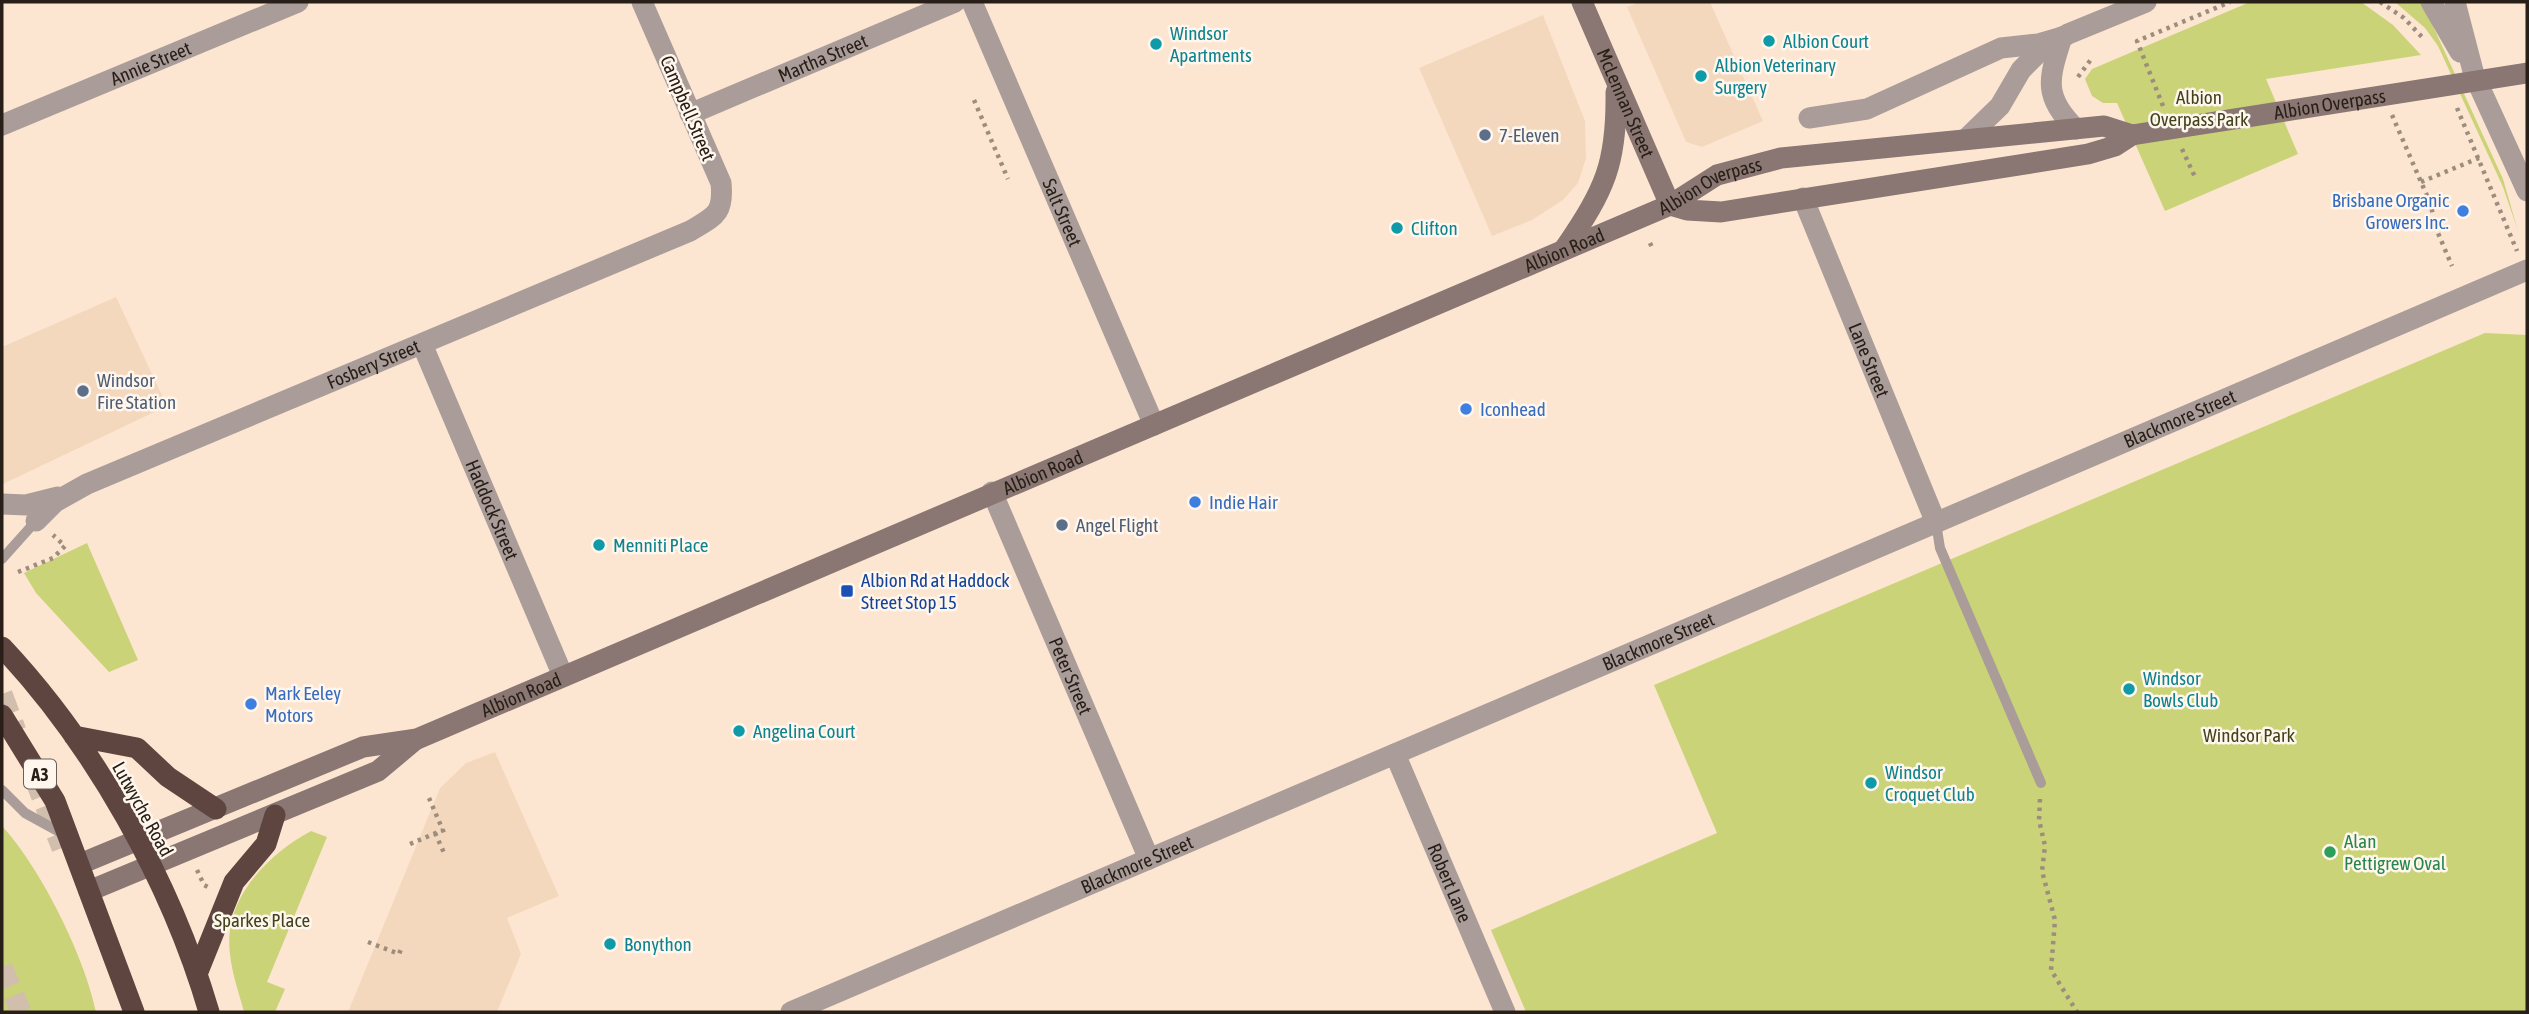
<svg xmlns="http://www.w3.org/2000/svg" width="2529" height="1014" viewBox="0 0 2529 1014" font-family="'Asap Condensed',sans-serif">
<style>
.built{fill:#f4d8bd}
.green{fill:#cad378}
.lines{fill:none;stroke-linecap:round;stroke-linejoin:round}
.highway-tunnel{stroke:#d2beac;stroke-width:21;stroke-dasharray:21 10;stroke-linecap:butt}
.path{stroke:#9d8d7d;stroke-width:4.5;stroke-dasharray:3.5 5;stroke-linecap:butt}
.lane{stroke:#aa9c99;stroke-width:10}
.street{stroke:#aa9c99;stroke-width:21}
.secondary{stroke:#8a7672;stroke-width:21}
.highway{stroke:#5f453f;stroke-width:21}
.secondary-bridge{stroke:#8a7672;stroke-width:21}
.culture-dot{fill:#0f9aa8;stroke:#fff6ed;stroke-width:2.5}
.service-dot{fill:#5c6f8a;stroke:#fff6ed;stroke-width:2.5}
.shop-dot{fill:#3f7fe0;stroke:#fff6ed;stroke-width:2.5}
.transit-dot{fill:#1a4fb4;stroke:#fff6ed;stroke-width:2.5}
.leisure-dot{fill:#2e9e5b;stroke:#fff6ed;stroke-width:2.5}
.labels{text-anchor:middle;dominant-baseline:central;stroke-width:5;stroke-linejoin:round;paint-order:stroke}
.shield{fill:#fff6ed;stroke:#686058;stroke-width:2}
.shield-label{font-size:18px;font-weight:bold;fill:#282018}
.culture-label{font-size:19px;fill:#0d838f;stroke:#fff6ed;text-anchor:start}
.street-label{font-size:19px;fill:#282018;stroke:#fff6ed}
.park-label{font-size:19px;fill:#3f421b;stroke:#fff6ed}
.service-label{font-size:19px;fill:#4e5e75;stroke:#fff6ed;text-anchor:start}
.shop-label{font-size:19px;fill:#366cbe;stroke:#fff6ed;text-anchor:start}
.transit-label{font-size:19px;fill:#164399;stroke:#fff6ed;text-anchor:start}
.leisure-label{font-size:19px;fill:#27864d;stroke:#fff6ed;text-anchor:start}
</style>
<rect width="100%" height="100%" fill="#fde6d1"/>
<path class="built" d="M1640,2H1710L1763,121L1702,147L1686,142L1627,7Z
M1543,15L1585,121L1586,158L1578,183L1563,200L1532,220L1492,236L1419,68Z
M116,297L167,406L3,484L2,347Z
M495,752L559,896L507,918L521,954L497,1012H348L440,788L466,763Z"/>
<path class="green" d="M2250,2H2361L2393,25L2421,55L2266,79L2298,154L2165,211L2117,103H2103L2092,96L2085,79L2092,69Z
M2395,2H2422L2503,179L2518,231L2503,187L2438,46L2425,28Z
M2485,333L2527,335V1012H1526L1491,930L1717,833L1654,685Z
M87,543L138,660L109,672L36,593L24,573Z
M2,826C40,867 85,957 96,1012H2Z
M311,831L327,837L267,982L285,989L275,1012H244C239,993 232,974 230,954C223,899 267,855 311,831Z"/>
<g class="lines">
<path class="highway-tunnel" d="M2,694L16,731
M34,777L62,848
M2,967L21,1012"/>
<path class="path" d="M2380,2L2404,18L2422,37
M2078,77L2092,58
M974,100L1008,179
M2163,106L2137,41L2230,2
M2457,108L2517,251
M2392,115L2431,205L2435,226L2452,266
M2182,149L2195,177
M2421,182L2479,158
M1650,243L1653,250
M18,572L53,558L65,546L53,535
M429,798L444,833
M2040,799L2039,820L2045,846L2042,871L2055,920L2051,970L2077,1012
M435,833L445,855
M410,844L443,830
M197,870L204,885L210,888
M368,942L399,954L401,949"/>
<path class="lane" d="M1936,523L1940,548L2041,783
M2,559L36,521
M2,790L25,813L67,836"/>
<g class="street">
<path id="s1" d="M972,2L1154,425"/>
<path d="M2431,2L2460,52"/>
<path d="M2455,2L2474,75L2527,191"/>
<path d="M2062,37C2049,78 2042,96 2076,129"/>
<path id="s2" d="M690,114L955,2"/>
<path d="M1809,118L1867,109L2001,48L2038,44L2062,37"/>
<path id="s3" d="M2,125L298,2"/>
<path d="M1966,139L2000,106L2021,70L2040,51L2068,34L2146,2"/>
<path id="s4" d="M1803,198L1936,523"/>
<path id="s5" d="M422,344L563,676"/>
<path id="s6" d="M992,492L1149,859"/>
<path d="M2,504L26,505L58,497"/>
<path id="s7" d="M36,521L55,502L87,484L690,231C715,216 724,214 721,183L642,2"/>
<path id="s8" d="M1395,754L1505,1012"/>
<path id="s9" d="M791,1012L2527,270"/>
</g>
<g class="secondary">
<path id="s10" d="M1582,2L1670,205"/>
<path d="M1565,248C1605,189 1617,164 1616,92"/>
<path id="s11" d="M80,864L363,747L417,739L1670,205L1717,175L1781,158L2104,126L2132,135L2115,146L2088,154L1721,212L1687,210L1670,205"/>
<path d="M89,891L378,771L415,740"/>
</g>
<path class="highway" d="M2,647C95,746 171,882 209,1012
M2,715L55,801L134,1012
M74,736L137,748L168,777L216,809
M197,974L234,882L266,844L275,815"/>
<path class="secondary-bridge" id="s12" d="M2132,135L2527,73"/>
</g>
<g class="culture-dot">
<circle cx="1769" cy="41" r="7"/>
<circle cx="1156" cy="44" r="7"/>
<circle cx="1701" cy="76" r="7"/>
<circle cx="1397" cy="228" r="7"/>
<circle cx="599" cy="545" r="7"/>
<circle cx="2129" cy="689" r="7"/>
<circle cx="739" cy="731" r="7"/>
<circle cx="1871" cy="783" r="7"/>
<circle cx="610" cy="944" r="7"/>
</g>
<g class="service-dot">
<circle cx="1485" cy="135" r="7"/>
<circle cx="83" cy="391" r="7"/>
<circle cx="1062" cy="525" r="7"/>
</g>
<g class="shop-dot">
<circle cx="2463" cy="211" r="7"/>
<circle cx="1466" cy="409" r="7"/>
<circle cx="1195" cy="502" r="7"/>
<circle cx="251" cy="704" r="7"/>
</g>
<rect class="transit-dot" x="840" y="584" width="14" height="14" rx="3.5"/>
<circle class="leisure-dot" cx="2330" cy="852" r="7"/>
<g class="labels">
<rect class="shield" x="24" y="759.5" width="32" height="29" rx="5"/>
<g class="shield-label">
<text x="40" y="774">A3</text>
</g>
<g class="culture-label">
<text x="1170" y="33">Windsor<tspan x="1170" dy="22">Apartments</tspan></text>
<text x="1783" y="41">Albion Court</text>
<text x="1715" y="65">Albion Veterinary<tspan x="1715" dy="22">Surgery</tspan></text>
<text x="1411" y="228">Clifton</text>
<text x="613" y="545">Menniti Place</text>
<text x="2143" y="678">Windsor<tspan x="2143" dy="22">Bowls Club</tspan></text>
<text x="753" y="731">Angelina Court</text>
<text x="1885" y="772">Windsor<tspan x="1885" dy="22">Croquet Club</tspan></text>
<text x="624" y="944">Bonython</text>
</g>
<g class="street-label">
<text stroke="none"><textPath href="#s2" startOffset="144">Martha Street</textPath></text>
<text stroke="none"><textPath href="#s3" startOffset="161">Annie Street</textPath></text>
<text stroke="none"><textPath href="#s10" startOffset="110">McLennan Street</textPath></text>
<text stroke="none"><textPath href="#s12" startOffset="200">Albion Overpass</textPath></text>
<text transform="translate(688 108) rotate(67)">Campbell Street</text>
<text stroke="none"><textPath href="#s11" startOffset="1768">Albion Overpass</textPath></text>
<text stroke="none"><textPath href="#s1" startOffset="229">Salt Street</textPath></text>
<text stroke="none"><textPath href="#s11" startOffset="1608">Albion Road</textPath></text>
<text stroke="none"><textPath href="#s4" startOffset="175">Lane Street</textPath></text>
<text stroke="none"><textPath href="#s7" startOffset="374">Fosbery Street</textPath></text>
<text stroke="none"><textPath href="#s9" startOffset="1510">Blackmore Street</textPath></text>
<text stroke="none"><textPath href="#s11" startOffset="1041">Albion Road</textPath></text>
<text stroke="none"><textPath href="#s5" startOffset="180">Haddock Street</textPath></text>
<text stroke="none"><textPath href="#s9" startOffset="943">Blackmore Street</textPath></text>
<text stroke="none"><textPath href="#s6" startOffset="200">Peter Street</textPath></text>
<text stroke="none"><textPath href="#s11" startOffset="474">Albion Road</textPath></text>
<text transform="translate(143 809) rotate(61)">Lutwyche Road</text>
<text stroke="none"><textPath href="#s9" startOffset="376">Blackmore Street</textPath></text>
<text stroke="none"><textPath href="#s8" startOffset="140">Robert Lane</textPath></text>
</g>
<g class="park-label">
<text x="2199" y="97">Albion<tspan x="2199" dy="22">Overpass Park</tspan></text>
<text x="2249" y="735">Windsor Park</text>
<text x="262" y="920">Sparkes Place</text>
</g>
<g class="service-label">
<text x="1499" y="135">7-Eleven</text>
<text x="97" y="380">Windsor<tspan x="97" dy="22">Fire Station</tspan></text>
<text x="1076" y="525">Angel Flight</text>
</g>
<g class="shop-label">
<text x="2449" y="200" text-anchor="end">Brisbane Organic<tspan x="2449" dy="22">Growers Inc.</tspan></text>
<text x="1480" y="409">Iconhead</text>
<text x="1209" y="502">Indie Hair</text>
<text x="265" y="693">Mark Eeley<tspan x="265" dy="22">Motors</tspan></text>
</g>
<g class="transit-label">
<text x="861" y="580">Albion Rd at Haddock<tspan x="861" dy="22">Street Stop 15</tspan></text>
</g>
<g class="leisure-label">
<text x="2344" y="841">Alan<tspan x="2344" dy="22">Pettigrew Oval</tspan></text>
</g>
</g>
<rect width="2529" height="1014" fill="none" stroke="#282018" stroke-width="7"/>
</svg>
